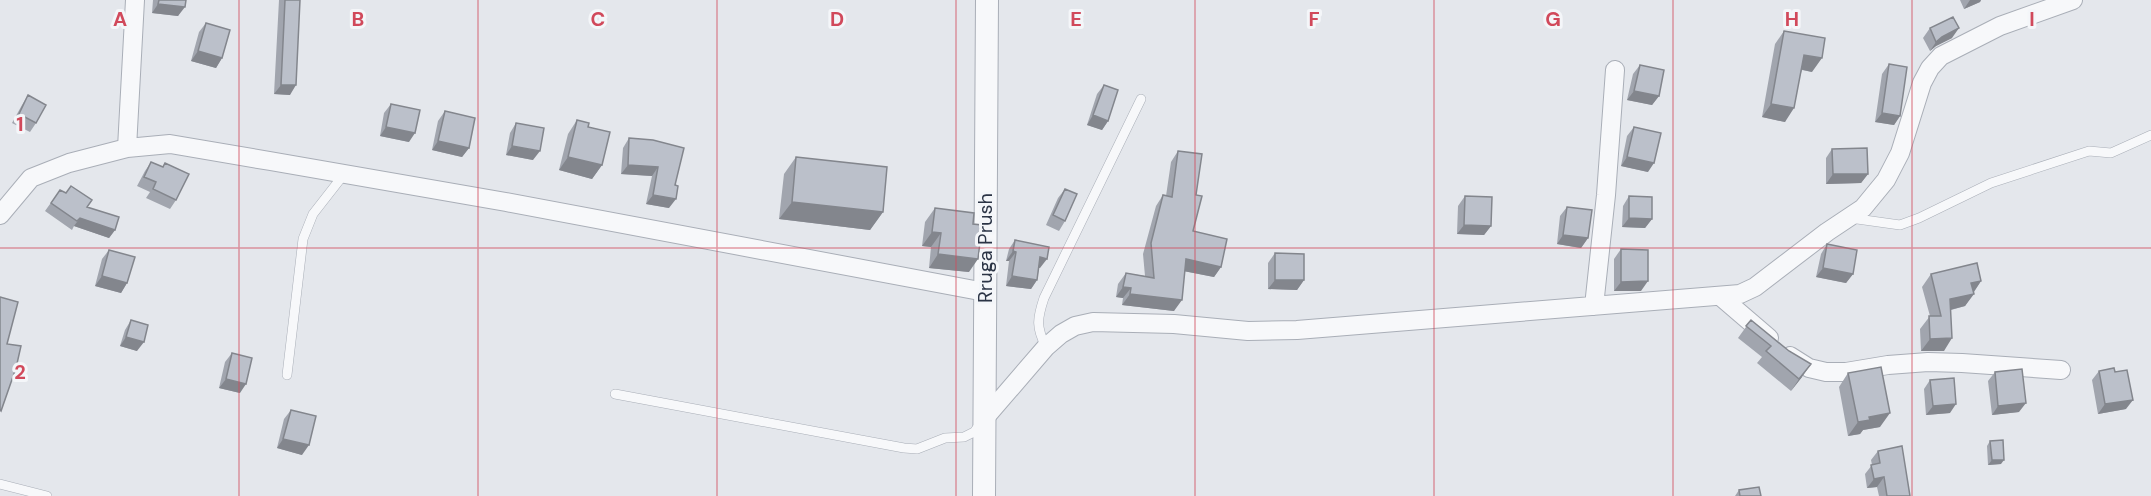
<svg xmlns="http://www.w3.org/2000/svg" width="2151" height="496" viewBox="0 0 2151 496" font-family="'DM Sans',sans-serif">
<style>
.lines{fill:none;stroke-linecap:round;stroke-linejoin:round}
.service-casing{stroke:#a9aeb7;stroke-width:10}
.minor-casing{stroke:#a9aeb7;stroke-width:20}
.tertiary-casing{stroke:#a9aeb7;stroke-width:24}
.service{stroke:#f7f8fa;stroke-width:9}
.minor{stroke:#f7f8fa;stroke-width:18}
.tertiary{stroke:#f7f8fa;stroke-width:22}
.wall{fill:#a1a5ae}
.shaded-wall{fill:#83868d}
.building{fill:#bbc0ca;stroke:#83868d;stroke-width:1.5}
.grid{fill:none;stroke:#d1495b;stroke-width:1.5;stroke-opacity:0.55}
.labels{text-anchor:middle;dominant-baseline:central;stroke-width:6;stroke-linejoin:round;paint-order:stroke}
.street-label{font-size:20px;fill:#2b3445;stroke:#f4f6f9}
.grid-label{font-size:20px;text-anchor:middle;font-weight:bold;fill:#d1495b;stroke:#f4f6f9;stroke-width:6;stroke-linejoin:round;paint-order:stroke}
</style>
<rect width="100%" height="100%" fill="#e4e7ec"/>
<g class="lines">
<defs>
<path id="service" d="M1850,218L1900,225L1919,218L1991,183L2089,151L2111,153L2151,135
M1046,347C1036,327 1037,319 1044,298L1141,99
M287,375L303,239L313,214L345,173
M615,394L904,448L917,449L945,438L964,437L974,432L981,423
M0,484L47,496"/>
<path id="minor" d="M135,0L127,148L170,144L270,161L506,202L985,292
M0,215L31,178L69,163L127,148
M1720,296L1769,338
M1594,306L1606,195L1615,70
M1790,356L1809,368L1826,372H1846L1888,365L1928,362L1962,363L2061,370
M984,419L1046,347L1061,334L1075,326L1093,322L1174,324L1248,331L1297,330L1740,294L1755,287L1827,232L1863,208L1886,180L1900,153L1922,83L1930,68L1941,56L2000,26L2073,0"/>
<path id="tertiary" d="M984,496L987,0"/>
</defs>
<use href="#service" class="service-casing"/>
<use href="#minor" class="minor-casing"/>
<use href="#tertiary" class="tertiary-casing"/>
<use href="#service" class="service"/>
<use href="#minor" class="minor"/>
<use href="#tertiary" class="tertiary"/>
</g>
<path class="wall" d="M153,0H186L178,16L152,13Z
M279,0H300L290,95L274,94Z
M1960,0H1981L1980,2L1964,9Z
M206,23L222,58L216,68L191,61L199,32Z
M1930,28L1952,38L1936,46L1930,51L1923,38Z
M1784,31L1812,72L1802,70L1785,122L1762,117L1775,44Z
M1889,64L1900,116L1894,125L1875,122L1882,74Z
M1640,65L1659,96L1652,105L1627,100L1633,74Z
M1104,85L1108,121L1102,130L1087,125L1097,94Z
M28,95L36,123L30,132L12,123L22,105Z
M391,104L409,142L380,136L384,113Z
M445,111L469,148L462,157L432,150L438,121Z
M577,120L602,165L592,179L559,170L568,134Z
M516,123L533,160L506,155L510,133Z
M1634,127L1648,172L1621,166L1627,136Z
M629,138L653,140L669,208L646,204L652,176L621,174L623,148Z
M1832,149L1868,174L1861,183L1826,184V158Z
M1178,151L1196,195L1193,231L1221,267L1214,277L1184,271L1174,311L1122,305L1123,298L1116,297L1118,284L1126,273L1145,276L1143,254L1156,206L1163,195L1166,196L1171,162Z
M796,157L883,212L870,230L779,219L784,174Z
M151,162L162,167L165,163L176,200L170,209L146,198L150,192L137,186L145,171Z
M1065,189V221L1059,231L1046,225L1058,198Z
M60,190L87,207L115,230L109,238L74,226L72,230L45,211Z
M1465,196L1491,226L1484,235L1457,234L1458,206Z
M1629,196L1652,219L1645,228L1622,227L1623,206Z
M1567,207L1588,238L1581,248L1557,244L1560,216Z
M935,208L969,272L929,268L931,247L922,246L925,222Z
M1015,240L1040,268H1039L1037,280L1031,289L1006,286L1009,261H1006L1009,249Z
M1827,244L1853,274L1846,283L1816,277L1821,254Z
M1621,249L1641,291H1614V259Z
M109,250L127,283L121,293L95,286L102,259Z
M1275,253L1304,280L1297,290L1268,289V263Z
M1931,274L1981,281L1965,306L1951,310L1944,351H1921L1920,329L1930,316L1922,287Z
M131,320L137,351L120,346L125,330Z
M1751,320L1802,377L1791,391L1757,363L1762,357L1738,338Z
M232,353L240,393L219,388L225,362Z
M2099,371L2126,409L2098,414L2092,380Z
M1995,372L2019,412L1992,415L1988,381Z
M1848,373L1880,427L1863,430L1860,434L1848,436L1839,387Z
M1930,380L1950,413L1926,415L1924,389Z
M291,410L302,455L277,448L284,419Z
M1990,441L2001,464L1988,465L1987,446Z
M1878,451L1910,496H1879L1877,487L1867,488L1865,474L1872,465L1871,460Z
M1739,490L1761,496H1735Z"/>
<path class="shaded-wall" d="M1970,0H1981L1980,2L1964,9Z
M158,4L185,7L178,16L152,13Z
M1959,28L1952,38L1936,46L1930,51L1936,42L1942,37Z
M198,51L222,58L216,68L191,61Z
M1804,55L1822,58L1812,72L1795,68Z
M281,85H296L290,95L274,94Z
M1634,91L1659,96L1652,105L1627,100Z
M1771,104L1794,108L1785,122L1762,117Z
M1882,113L1900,116L1894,125L1875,122Z
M1093,115L1108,121L1102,130L1087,125Z
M386,127L415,133L409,142L380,136Z
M438,141L469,148L462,157L432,150Z
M512,146L540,151L533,160L506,155Z
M568,157L602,165L592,179L559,170Z
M1627,157L1654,163L1648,172L1621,166Z
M628,165L658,167L652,176L621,174Z
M1833,174H1868L1861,183L1826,184Z
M653,195L676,199L669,208L646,204Z
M792,202L883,212L870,230L779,219Z
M80,218L115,230L109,238L74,226Z
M1629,218L1652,219L1645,228L1622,227Z
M1464,225L1491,226L1484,235L1457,234Z
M932,232L941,233L931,247L922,246Z
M1563,235L1588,238L1581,248L1557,244Z
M1013,251L1016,252L1009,261H1006Z
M938,254L978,259L969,272L929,268Z
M1040,257L1047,259L1040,268L1034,267Z
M1186,259L1221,267L1214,277L1178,270Z
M1823,268L1853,274L1846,283L1816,277Z
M102,276L127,283L121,293L95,286Z
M1012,276L1037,280L1031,289L1006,286Z
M1275,280H1304L1297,290L1268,289Z
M1648,281L1641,291H1614L1621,282Z
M1981,281L1973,293L1971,283Z
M1123,287L1131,288L1123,298L1116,297Z
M1130,294L1182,300L1174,311L1122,305Z
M1974,294L1965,306L1942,312L1950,299Z
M126,337L144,342L137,351L120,346Z
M1952,338L1944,351H1921L1930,339Z
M1811,364L1802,377L1791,391L1799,379Z
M226,379L246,384L240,393L219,388Z
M2133,400L2126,409L2098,414L2105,404Z
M2026,403L2019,412L1992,415L1998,406Z
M1956,404L1950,413L1926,415L1933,406Z
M1890,413L1880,427L1863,430L1860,434L1848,436L1858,422L1869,417Z
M283,439L309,445L302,455L277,448Z
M1992,460H2004L2001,464L1988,465Z
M1884,477L1877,487L1867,488L1874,479Z"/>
<path class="building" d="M159,0H186L185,7L158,4Z
M285,0H300L296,85H281Z
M1953,17L1959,28L1942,37L1936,42L1930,28Z
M206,23L230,30L222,58L198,51Z
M1784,31L1825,38L1822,58L1804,55L1794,108L1771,104Z
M1889,64L1907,67L1900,116L1882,113Z
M1640,65L1664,70L1659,96L1634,91Z
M1104,85L1118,90L1108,121L1093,115Z
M28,95L46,105L36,123L19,114Z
M391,104L420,110L415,133L386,127Z
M445,111L475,118L469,148L438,141Z
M577,120L589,123L588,127L610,132L602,165L568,157Z
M516,123L544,128L540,151L512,146Z
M1634,127L1661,133L1654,163L1627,157Z
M629,138L653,140L684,148L675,185L678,186L676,199L653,195L658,167L628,165Z
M1867,148L1868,174H1833L1832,149Z
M1178,151L1202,154L1196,195L1202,196L1193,231L1227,239L1221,267L1186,259L1182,300L1130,294L1131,288L1123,287L1126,273L1154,278L1151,243L1163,195L1172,197Z
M796,157L887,167L883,212L792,202Z
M151,162L163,167L165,163L189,174L176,200L153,189L156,182L144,177Z
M71,186L92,200L87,207L119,217L115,230L80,218L77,221L51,203L60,190L66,193Z
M1065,189L1077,194L1065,221L1053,215Z
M1465,196L1492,197L1491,226L1464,225Z
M1629,196L1652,197V219L1629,218Z
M1567,207L1592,210L1588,238L1563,235Z
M935,208L974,213L973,224L982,225L978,259L938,254L941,233L932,232Z
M1015,240L1049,247L1047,259L1040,257L1037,280L1012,276L1016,252L1013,251Z
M1827,244L1857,250L1853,274L1823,268Z
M1621,249L1648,250V281L1621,282Z
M109,250L135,257L127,283L102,276Z
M1275,253L1304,254V280H1275Z
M1977,263L1981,281L1971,283L1974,294L1950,299L1952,338L1930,339L1929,316H1941L1931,274Z
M0,297L18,302L7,344L21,346L16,368L1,411L0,410Z
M131,320L148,325L144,342L126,337Z
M1751,320L1789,351L1811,364L1799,379L1766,351L1771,346L1746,326Z
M232,353L252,358L246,384L226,379Z
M1881,367L1890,413L1869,417L1870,420L1858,422L1848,373Z
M2114,368L2115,372L2127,370L2133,400L2105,404L2099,371Z
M2022,369L2026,403L1998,406L1995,372Z
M1954,378L1956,404L1933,406L1930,380Z
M291,410L316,416L309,445L283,439Z
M2003,440L2004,460H1992L1990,441Z
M1902,446L1910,496H1887L1884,477L1874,479L1871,465L1880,463L1878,451Z
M1759,487L1761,496H1740L1739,490Z"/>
<path class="grid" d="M239,0V496M478,0V496M717,0V496M956,0V496M1195,0V496M1434,0V496M1673,0V496M1912,0V496M0,248H2151"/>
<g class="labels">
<g class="street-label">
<text transform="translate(985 248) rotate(-90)">Rruga Prush</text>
</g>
</g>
<g class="grid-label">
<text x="120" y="26">A</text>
<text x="358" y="26">B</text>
<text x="598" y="26">C</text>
<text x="837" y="26">D</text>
<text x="1076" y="26">E</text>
<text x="1314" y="26">F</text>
<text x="1553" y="26">G</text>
<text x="1792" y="26">H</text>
<text x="2032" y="26">I</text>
<text x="20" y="131">1</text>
<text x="20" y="379">2</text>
</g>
</svg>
